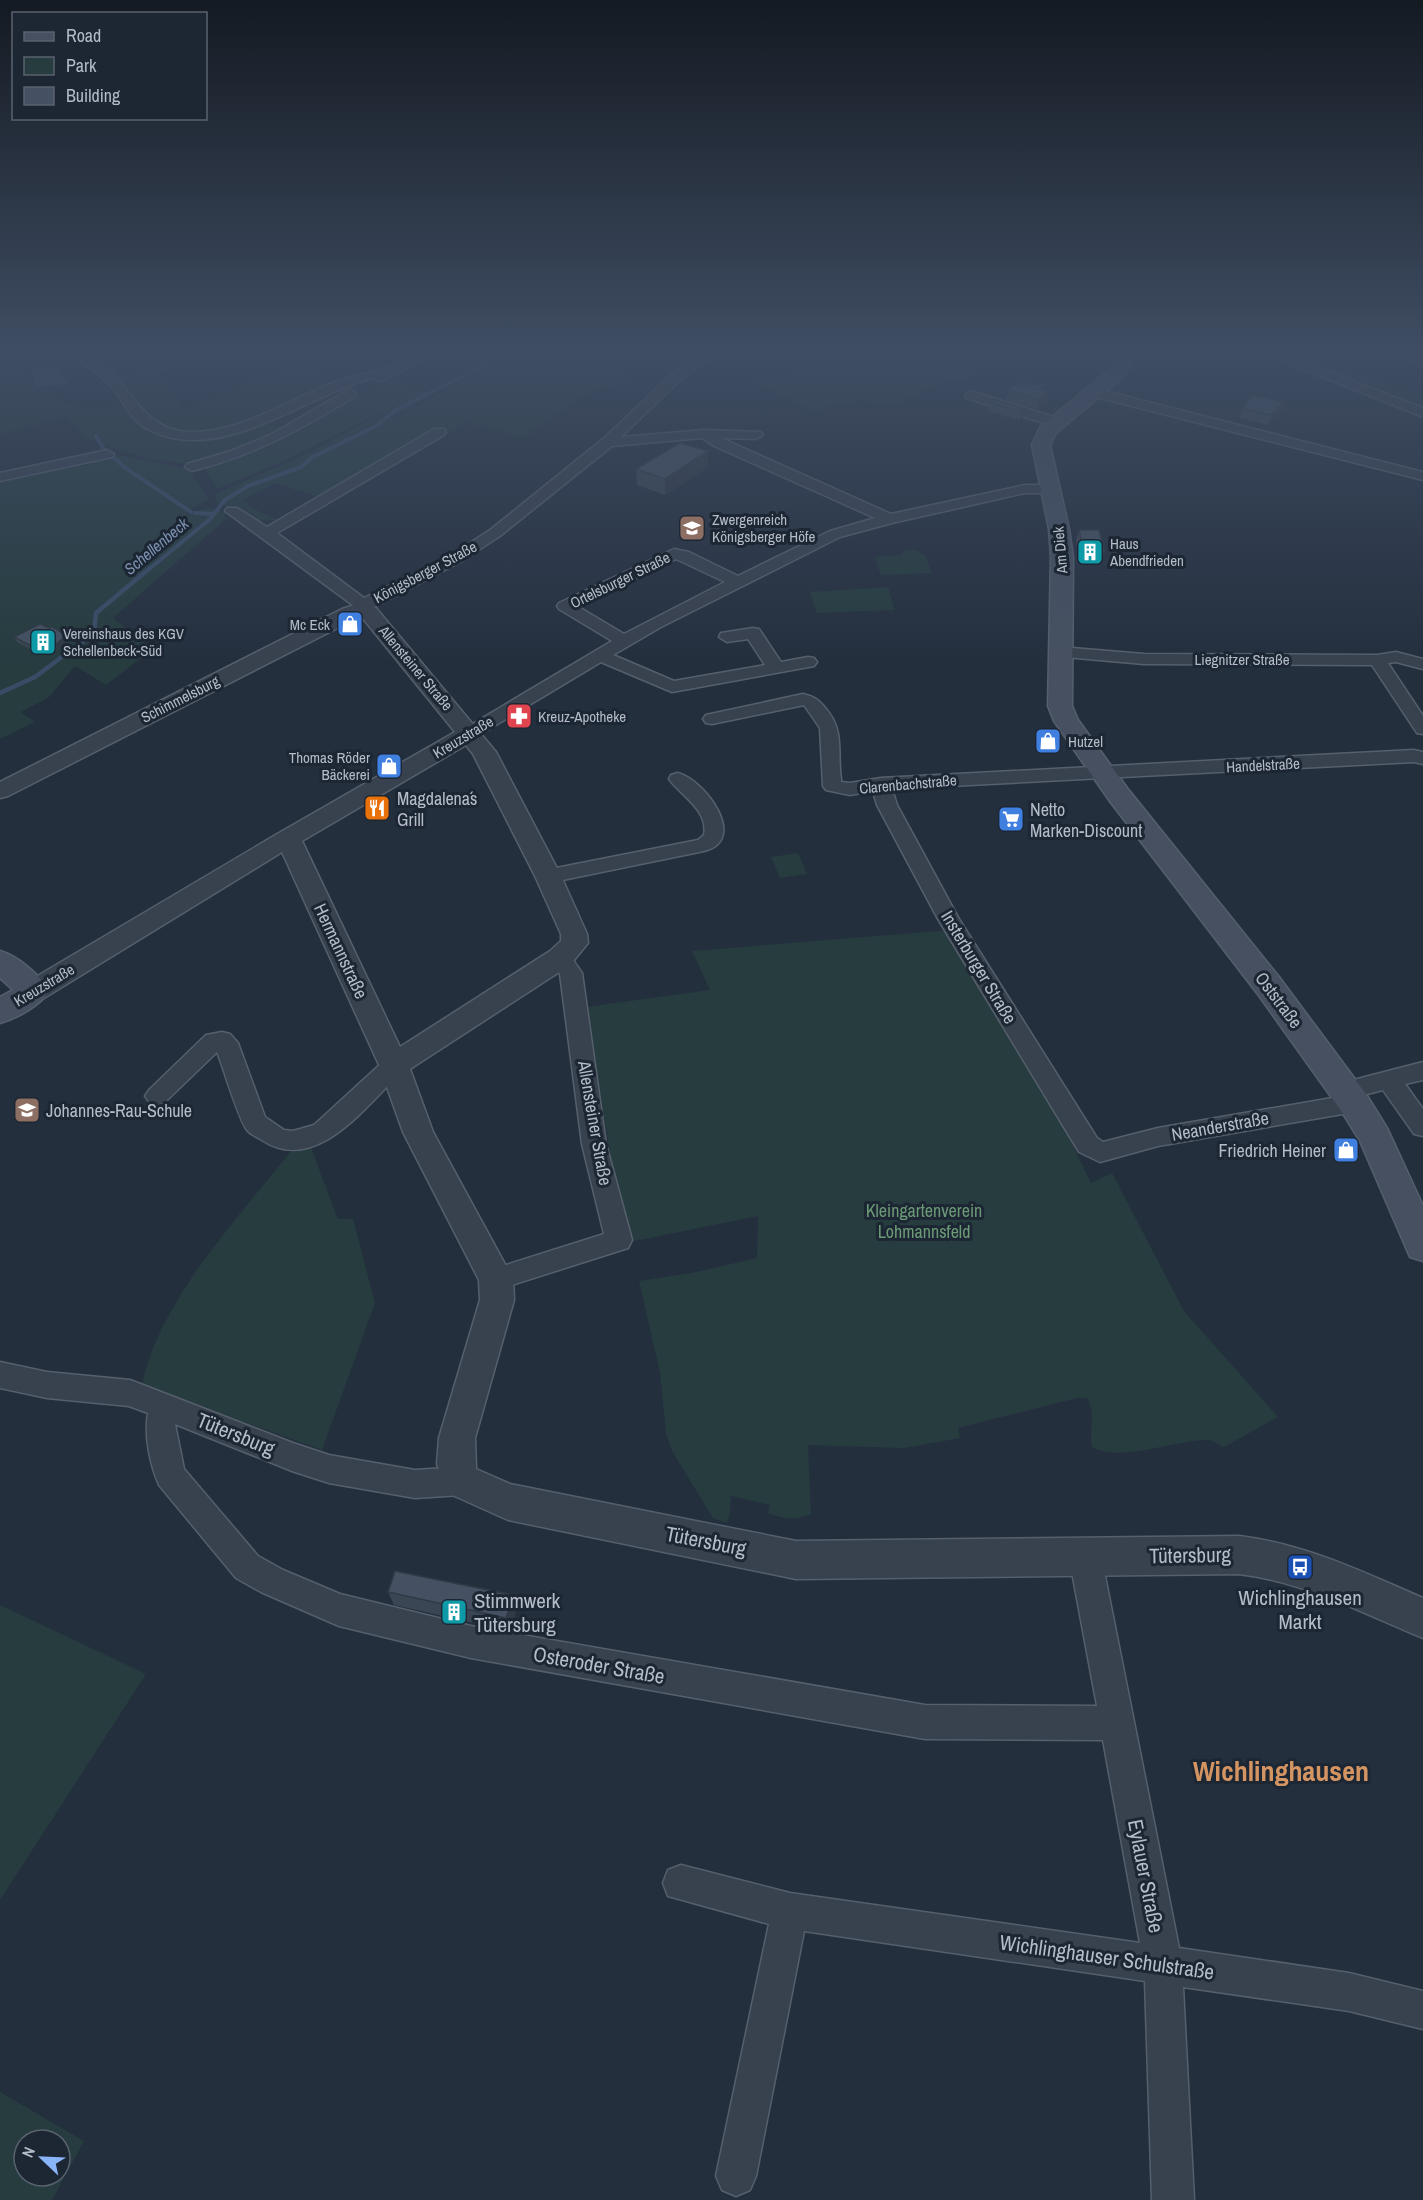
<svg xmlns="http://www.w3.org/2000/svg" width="1423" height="2200" viewBox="0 0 1423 2200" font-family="'Archivo Narrow',sans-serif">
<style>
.green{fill:#263c3f;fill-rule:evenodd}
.water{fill:#394c67}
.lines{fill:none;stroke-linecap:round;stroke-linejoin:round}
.stream-far1{stroke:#394c67;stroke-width:4}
.stream{stroke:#394c67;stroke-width:4.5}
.minor-casing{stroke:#565f6c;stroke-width:3}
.tertiary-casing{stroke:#565f6c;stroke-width:3}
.secondary-casing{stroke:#565f6c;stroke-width:3}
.minor{fill:#38414e;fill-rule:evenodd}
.tertiary{fill:#38414e;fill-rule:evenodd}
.secondary{fill:#465061;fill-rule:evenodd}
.wall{fill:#3b4654}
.shaded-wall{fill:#303945}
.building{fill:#455162;stroke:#303945;stroke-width:1.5}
.labels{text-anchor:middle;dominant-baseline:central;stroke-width:6;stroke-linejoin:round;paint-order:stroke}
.far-poi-label{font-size:15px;fill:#b4bcc9;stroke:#1d2633;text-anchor:start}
.far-street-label{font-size:15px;fill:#b4bcc9;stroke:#1d2633}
.far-water-label{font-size:16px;font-style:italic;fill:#7c92b1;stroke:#1d2633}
.poi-label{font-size:18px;fill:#b4bcc9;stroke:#1d2633;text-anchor:start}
.street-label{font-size:18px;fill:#b4bcc9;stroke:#1d2633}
.park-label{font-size:18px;fill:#6b9a76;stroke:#1d2633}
.near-street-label{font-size:21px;fill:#b4bcc9;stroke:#1d2633}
.near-poi-label{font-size:21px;fill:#b4bcc9;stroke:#1d2633}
.near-district-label{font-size:28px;font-weight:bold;fill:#d59563;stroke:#1d2633}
</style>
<rect width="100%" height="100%" fill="#242f3e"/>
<path class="green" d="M0,354C21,354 26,372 36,389L48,391C68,413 100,409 127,405L174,435L200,442L257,421L289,430L259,445L186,464L147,458L113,448L87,438L67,417L0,434Z
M140,354H213L216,357L159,374L184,411C212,394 247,386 278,375L272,372L318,365L330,382L335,384L225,429C201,436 167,435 147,418C134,406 123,390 112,377L152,368Z
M498,354H508L393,416L376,414L282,462L217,489L204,468L257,451L307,428L349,400L385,381L429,393Z
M513,354H656L646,357L623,358L626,381L590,392L523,437L468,422L451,432L437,429L318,497L275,483L243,500L254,509L280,520L256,521L217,502L215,494L307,454L375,418L380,416L394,419Z
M873,354H986L970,376L940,383L897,405L860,400L812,411L750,380Z
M1278,354H1304L1423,398V411Z
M105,455L123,456L188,469L209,499L186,512L190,515C208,506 207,506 226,513L224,515L227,518L113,618L153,649L106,685L75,666L49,697L21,712L35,722L0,739V479L80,462L81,466L89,465V461Z
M905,550H915L925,555L932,573L881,575L875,557L901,555Z
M888,587L895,610L817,613L810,592Z
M798,853L807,874L780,878L771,857Z
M951,930L1078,1140L1071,1142L1091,1183L1112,1173L1184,1311L1278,1417L1224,1447C1219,1445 1213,1440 1207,1440C1175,1440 1120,1463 1092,1447C1088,1429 1097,1415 1087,1398H1077L958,1428L960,1438L904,1448L808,1445L811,1514C795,1520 784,1520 768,1513L770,1505L731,1496L730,1514L727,1523L713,1518L672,1451L666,1433L660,1372L639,1281L692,1273L757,1258L758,1216L625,1243L586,1007L710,990L692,951Z
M311,1148L338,1219H353L375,1303L322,1450L142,1385C159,1301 238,1218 291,1151Z
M0,1605L146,1674L0,1900Z
M0,2092L84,2141L52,2200H0ZM24,2140H60V2176H24Z"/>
<path class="water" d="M50,366L70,383L37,388L30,371Z"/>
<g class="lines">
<path class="stream-far1" d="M96,436L105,451
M112,456L124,467L191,512
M195,513L214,514
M148,570L210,519L225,500L248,486L301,467L313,457L376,426L394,411L506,354"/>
<path class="stream" d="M0,693L35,677L94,633L96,613L150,568"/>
<defs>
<path id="minor" d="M74,354C127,354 129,434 194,432C245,431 289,399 335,382C354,374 374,373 393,366C410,360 417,354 436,354L384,380L380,381L374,378C303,395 218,470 144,427C128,417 122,396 109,384C98,373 84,366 74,354Z
M654,354H675C671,359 658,359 654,354Z
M699,354H713L678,382L621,437L705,430L761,432L763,435L756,439L721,438L891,514L1025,485H1051L1058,489L1051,493H1025L892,523L840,537L661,627L613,655L674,681L765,665L748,639L727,642L719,637L721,633L753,628L759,629L781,662L808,657L814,658L817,662L814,666L672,692L601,662L476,737H464L461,733L464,729L612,641L559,609L557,606L559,603L674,549L689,552L738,576L830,531L875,518L714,446L702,438L612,446L500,536L460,562L361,614L355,612L353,609L354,606L225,511L227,508H237L267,527L434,429H444L446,432L444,435L277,533L364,598L450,556L490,530L603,439L670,376ZM676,559L725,582L624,634L577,606Z
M1265,354H1283L1423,408V417Z
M1390,354H1410L1423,358V366Z
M1093,388L1423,472V480L1088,395L1087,392Z
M350,389L356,393L355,396C303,429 252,456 192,471L185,467L187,464L231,451L270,435Z
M971,391L1060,419L1062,422L1060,425H1050L966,398L965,395Z
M107,450L114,454L112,457L0,481V473Z
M1060,647L1144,654L1377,655L1396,652L1423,659V669L1396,662L1388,663L1423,716V734L1417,733L1372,665L1144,664L1054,656L1052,652L1054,648Z
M803,694C815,697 819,700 826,709C845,731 837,753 841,779V782L850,783L881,778L1414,750L1423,752V764L1414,762L892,789L897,805L959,919L1097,1138L1103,1142L1158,1128L1338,1097L1334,1090L1338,1084L1423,1062V1080L1405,1084L1423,1109V1136L1414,1134L1383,1090L1359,1096L1366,1103L1363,1109L1354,1112L1158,1146L1100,1162L1079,1152L938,919L877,805L873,791L850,795L826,790L823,786L820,728L804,705L712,724L706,723L703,719L706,715Z
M678,773C705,780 749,840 704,851L548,883L541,881L538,876L541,871L698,840L704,835C709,810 680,795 669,779L671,775Z
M560,951L568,953L582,973L606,1144L632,1240L628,1248L496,1290L487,1287L483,1279L487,1271L604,1234L582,1144L560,974L549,958L552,953Z
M222,1032L230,1034L238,1043L265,1117L284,1130L293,1131L314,1125L386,1059L394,1056L402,1059L406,1065L402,1071C367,1105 316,1176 262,1140C257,1137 250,1134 247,1130C239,1121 223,1066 217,1052L165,1102L157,1105L149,1102L145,1096L149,1090L206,1035Z
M0,1362L47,1372L130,1380L293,1443L329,1455L415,1470L461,1467L472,1471L476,1481L472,1491L461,1495L415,1498L329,1483L292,1471L175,1424L184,1469L258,1556L283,1570L340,1594L471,1626L925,1705L1097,1706L1069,1556L1074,1545L1085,1541L1096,1545L1101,1556L1179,1948L1349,1973L1423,1991V2029L1349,2011L1183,1987L1194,2200H1152L1145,1981L804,1931L756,2176L750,2190L736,2196L722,2190L716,2176L769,1924L668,1896L663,1883L668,1870L681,1865L790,1893L1140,1943L1103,1740L925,1739L471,1658L339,1626L261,1592L236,1578L159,1485C150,1464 144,1436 148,1413L129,1406L47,1398L0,1388Z"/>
<path id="tertiary" d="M361,603L376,608L496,752L561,876L587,934L588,943L570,965L410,1069L433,1132L513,1279L514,1300L475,1438L476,1469L510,1484L796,1541L1239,1536C1305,1544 1363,1572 1423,1598V1638C1362,1613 1305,1582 1239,1574L796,1579L508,1520L448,1493L437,1464L439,1438L480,1300L479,1280L403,1132L379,1065L282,852L44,998L34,1001L24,998L20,991L24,984L279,833L455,732L361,616L8,796L0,798V782L342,609ZM466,745L473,754L535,876L561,934V941L550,951L400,1047L302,841Z"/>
<path id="secondary" d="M1121,354H1138L1123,377L1056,433L1050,445L1069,529L1073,557L1072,706L1078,720L1127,788L1279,977L1366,1094L1387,1128L1423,1206V1261L1410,1257L1360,1141L1342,1112L1257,993L1109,800L1054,721L1048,706L1051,557L1049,529L1032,445L1041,426L1111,369Z
M0,951C18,956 40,975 49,991C40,1006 17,1018 0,1023V997L13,990L0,978Z"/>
</defs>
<use href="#minor" class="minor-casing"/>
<use href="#tertiary" class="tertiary-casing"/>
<use href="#secondary" class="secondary-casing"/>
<use href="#minor" class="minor"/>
<use href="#tertiary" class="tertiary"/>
<use href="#secondary" class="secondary"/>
</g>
<path class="wall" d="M1008,390L1043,391L1048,392L1047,402L1036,409L1006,400Z
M989,402L1024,409L1022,419L1020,420L988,411Z
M1284,402L1281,412L1268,425L1239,418L1242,408Z
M708,467L665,495L637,485L636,469Z
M1079,530L1104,551L1101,562L1080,561L1076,541Z
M14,637L70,641L54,652L43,647L34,651L17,642Z
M388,1592L513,1595L517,1608L510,1631L394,1605Z"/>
<path class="shaded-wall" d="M1048,392L1047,402L1036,409L1038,399Z
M1284,402L1281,412L1268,425L1271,415Z
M1024,409L1022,419L1020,420L1021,411Z
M708,451V467L665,495V479Z
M67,635L70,641L54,652L52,647Z
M41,641L43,647L34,651L31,646Z
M513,1595L517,1608L510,1631L506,1618Z"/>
<path class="building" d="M1016,384L1044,385L1038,389L1048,392L1038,399L1008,390Z
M1254,395L1284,402L1271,415L1242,408Z
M993,399L1024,409L1021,411L989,402Z
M680,443L708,451L665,479L636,469Z
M1079,530H1099L1104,551L1083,550Z
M40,624L49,628L52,627L67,635L52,647L41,641L31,646L14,637Z
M395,1571L513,1595L506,1618L388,1592Z"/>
<linearGradient id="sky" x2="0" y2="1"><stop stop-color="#141a22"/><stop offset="0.53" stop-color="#3f4d63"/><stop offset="1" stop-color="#3f4d63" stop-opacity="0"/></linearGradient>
<rect width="1423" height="662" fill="url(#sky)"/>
<defs>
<symbol id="school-square" viewBox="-11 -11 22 22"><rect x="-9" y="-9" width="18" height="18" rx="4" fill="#8d6e63" stroke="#1d2633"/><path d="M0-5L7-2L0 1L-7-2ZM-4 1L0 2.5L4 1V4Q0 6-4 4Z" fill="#fff"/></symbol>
<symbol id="building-square" viewBox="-11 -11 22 22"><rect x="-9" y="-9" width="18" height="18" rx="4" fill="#0f9aa8" stroke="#1d2633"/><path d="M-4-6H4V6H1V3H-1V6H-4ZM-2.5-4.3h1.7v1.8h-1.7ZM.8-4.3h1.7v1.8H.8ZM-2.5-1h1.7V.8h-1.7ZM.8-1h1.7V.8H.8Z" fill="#fff"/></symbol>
<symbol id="shop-square" viewBox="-11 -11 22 22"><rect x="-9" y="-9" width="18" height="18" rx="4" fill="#3f7fe0" stroke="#1d2633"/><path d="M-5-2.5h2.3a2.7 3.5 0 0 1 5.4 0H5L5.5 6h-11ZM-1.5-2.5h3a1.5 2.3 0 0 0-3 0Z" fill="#fff"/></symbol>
<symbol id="pharmacy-square" viewBox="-11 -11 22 22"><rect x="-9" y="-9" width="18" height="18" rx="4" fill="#e0444e" stroke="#1d2633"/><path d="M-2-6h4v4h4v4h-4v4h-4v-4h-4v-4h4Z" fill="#fff"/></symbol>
<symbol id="restaurant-square" viewBox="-11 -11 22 22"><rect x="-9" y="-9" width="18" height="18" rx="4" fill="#e8710a" stroke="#1d2633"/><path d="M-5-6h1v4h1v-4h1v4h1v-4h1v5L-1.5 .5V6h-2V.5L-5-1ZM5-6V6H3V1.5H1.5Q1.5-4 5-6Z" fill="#fff"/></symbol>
<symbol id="supermarket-square" viewBox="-11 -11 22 22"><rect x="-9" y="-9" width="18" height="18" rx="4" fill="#3f7fe0" stroke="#1d2633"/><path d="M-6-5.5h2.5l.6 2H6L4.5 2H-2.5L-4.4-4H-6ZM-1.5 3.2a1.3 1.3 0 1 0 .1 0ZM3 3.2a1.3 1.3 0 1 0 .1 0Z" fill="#fff"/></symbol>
<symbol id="bus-square" viewBox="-11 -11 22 22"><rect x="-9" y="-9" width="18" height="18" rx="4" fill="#1a4fb4" stroke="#1d2633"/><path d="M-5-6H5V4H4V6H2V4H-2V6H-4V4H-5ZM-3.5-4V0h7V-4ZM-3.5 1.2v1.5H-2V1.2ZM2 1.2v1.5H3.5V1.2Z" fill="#fff"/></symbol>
</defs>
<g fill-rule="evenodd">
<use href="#school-square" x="677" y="513" width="30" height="30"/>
<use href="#building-square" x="1075" y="537" width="30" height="30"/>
<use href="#shop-square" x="335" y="609" width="30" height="30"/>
<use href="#building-square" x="28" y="627" width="30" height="30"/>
<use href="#pharmacy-square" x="504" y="701" width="30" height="30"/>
<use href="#shop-square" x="1033" y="726" width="30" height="30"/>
<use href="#shop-square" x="374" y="751" width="30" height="30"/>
<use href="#restaurant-square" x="362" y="793" width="30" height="30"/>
<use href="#supermarket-square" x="996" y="804" width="30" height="30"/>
<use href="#school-square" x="12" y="1095" width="30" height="30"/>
<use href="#shop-square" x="1331" y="1135" width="30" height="30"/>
<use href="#bus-square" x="1285" y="1552" width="30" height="30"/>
<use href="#building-square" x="439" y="1597" width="30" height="30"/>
</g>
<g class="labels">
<g class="far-poi-label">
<text x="712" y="519">Zwergenreich<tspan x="712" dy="17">Königsberger Höfe</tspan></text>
<text x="1110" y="543">Haus<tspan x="1110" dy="17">Abendfrieden</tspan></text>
<text x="330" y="624" text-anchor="end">Mc Eck</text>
<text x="63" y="633">Vereinshaus des KGV<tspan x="63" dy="17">Schellenbeck-Süd</tspan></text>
<text x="538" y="716">Kreuz-Apotheke</text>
<text x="1068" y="741">Hutzel</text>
<text x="370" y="757" text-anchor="end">Thomas Röder<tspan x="370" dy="17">Bäckerei</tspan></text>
</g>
<g class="far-street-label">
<text transform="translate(1060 550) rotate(-95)">Am Diek</text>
<text transform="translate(425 572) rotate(-28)">Königsberger Straße</text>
<text transform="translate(620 580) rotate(-26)">Ortelsburger Straße</text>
<text x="1242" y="659">Liegnitzer Straße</text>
<text transform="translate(416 668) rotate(50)">Allensteiner Straße</text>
<text transform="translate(180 699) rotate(-27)">Schimmelsburg</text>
<text transform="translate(463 737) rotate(-31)">Kreuzstraße</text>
<text transform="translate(1263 765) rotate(-3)">Handelstraße</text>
<text transform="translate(908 784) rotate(-5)">Clarenbachstraße</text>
<text transform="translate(44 985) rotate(-31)">Kreuzstraße</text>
</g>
<g class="far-water-label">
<text transform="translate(156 546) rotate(-40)">Schellenbeck</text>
</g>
<g class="poi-label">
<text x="397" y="798">Magdalena´s<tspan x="397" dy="21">Grill</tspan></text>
<text x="1030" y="809">Netto<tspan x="1030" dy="21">Marken-Discount</tspan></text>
<text x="46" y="1110">Johannes-Rau-Schule</text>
<text x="1326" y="1150" text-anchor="end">Friedrich Heiner</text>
</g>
<g class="street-label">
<text transform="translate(341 951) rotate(65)">Hermannstraße</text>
<text transform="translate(979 967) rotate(59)">Insterburger Straße</text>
<text transform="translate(1279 1000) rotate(53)">Oststraße</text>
<text transform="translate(595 1123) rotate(80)">Allensteiner Straße</text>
<text transform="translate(1220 1126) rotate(-10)">Neanderstraße</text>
</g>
<g class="park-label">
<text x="924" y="1210">Kleingartenverein<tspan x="924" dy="21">Lohmannsfeld</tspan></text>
</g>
<g class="near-street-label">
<text transform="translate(236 1434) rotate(22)">Tütersburg</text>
<text transform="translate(706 1541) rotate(11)">Tütersburg</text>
<text transform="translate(1190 1555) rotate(-1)">Tütersburg</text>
<text transform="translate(599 1665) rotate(10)">Osteroder Straße</text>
<text transform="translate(1146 1876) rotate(79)">Eylauer Straße</text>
<text transform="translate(1107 1957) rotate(8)">Wichlinghauser Schulstraße</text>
</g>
<g class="near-poi-label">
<text x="1300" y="1597">Wichlinghausen<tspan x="1300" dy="24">Markt</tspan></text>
<text x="474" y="1600" text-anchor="start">Stimmwerk<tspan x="474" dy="24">Tütersburg</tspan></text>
</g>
<g class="near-district-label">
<text x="1281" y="1771">Wichlinghausen</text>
</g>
</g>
<rect x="12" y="12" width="195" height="108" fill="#1d2633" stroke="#59626f" stroke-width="1.5"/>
<rect x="24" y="32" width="30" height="9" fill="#465061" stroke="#59626f" stroke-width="1.5"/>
<text x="66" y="42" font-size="18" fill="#b4bcc9">Road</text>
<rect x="24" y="57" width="30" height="18" fill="#263c3f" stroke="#59626f" stroke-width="1.5"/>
<text x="66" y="72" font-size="18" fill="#b4bcc9">Park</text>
<rect x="24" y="87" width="30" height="18" fill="#455162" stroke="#59626f" stroke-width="1.5"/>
<text x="66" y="102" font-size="18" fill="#b4bcc9">Building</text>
<g transform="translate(42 2158) rotate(293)"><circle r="28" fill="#1d2633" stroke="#59626f" stroke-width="1.5"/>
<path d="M0-4.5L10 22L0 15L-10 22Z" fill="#8ab4f8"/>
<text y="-9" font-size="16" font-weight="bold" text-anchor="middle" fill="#b4bcc9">N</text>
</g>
</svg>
